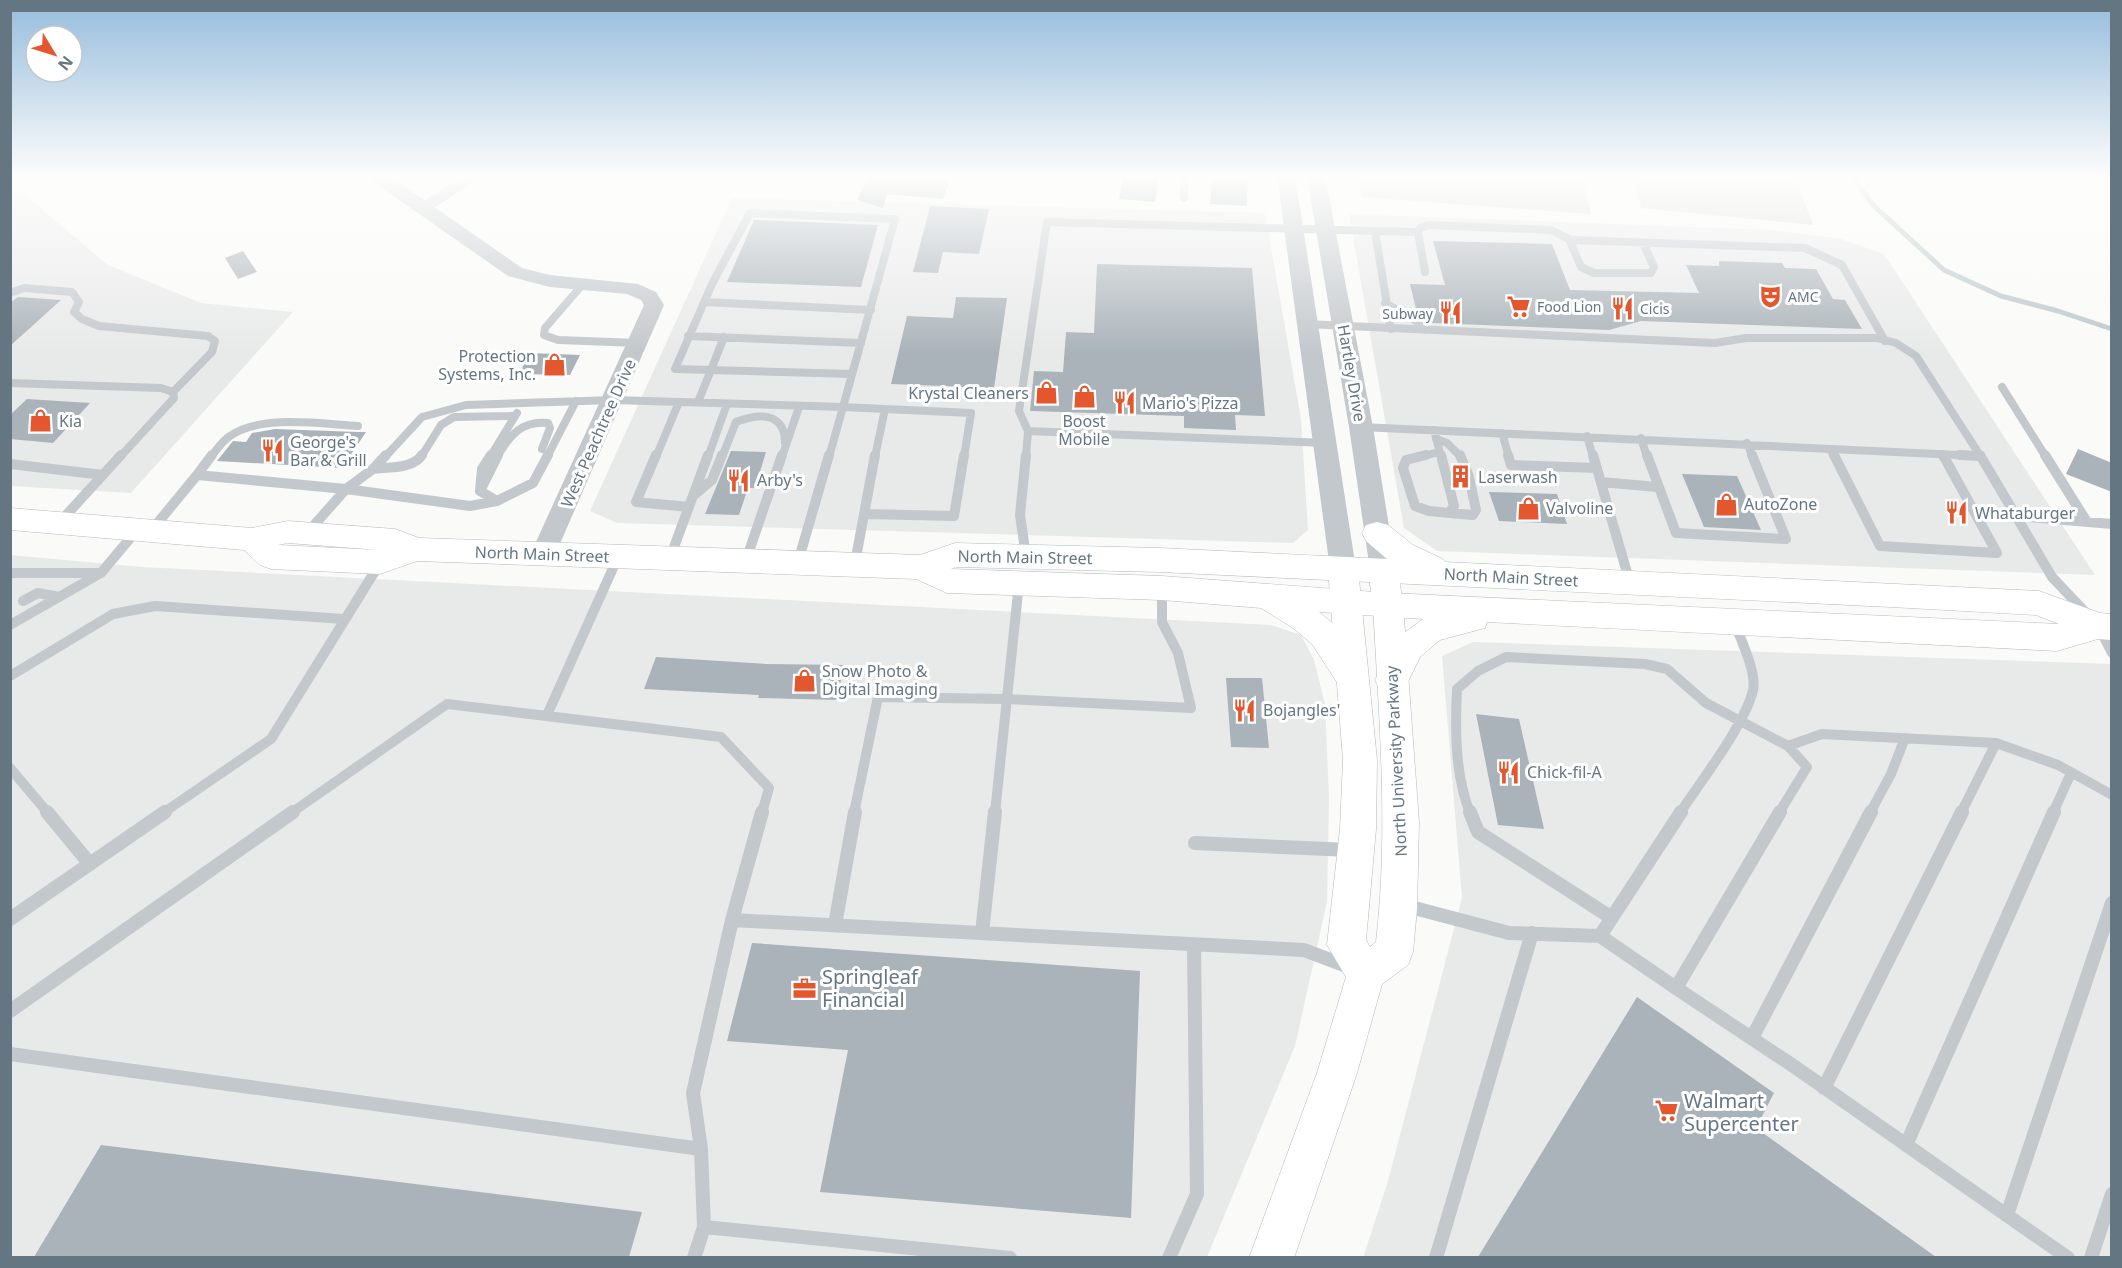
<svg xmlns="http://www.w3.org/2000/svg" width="2122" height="1268" viewBox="0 0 2122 1268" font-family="'Noto Sans',sans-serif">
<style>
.built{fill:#e8e9e9}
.green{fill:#dadfd7}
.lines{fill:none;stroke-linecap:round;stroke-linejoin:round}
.stream{stroke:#bbc7cb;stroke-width:5}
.building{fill:#aab3b9}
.secondary-casing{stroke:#b3babf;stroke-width:1}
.primary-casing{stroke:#b5babe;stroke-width:1}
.service-far2{stroke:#c3c8cc;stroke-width:8}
.service-far1{stroke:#c3c8cc;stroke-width:10}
.service{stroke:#c3c8cc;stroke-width:14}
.minor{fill:#c3c8cc;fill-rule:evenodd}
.tertiary{fill:#c3c8cc;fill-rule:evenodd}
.secondary{fill:#fff;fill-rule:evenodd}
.primary{fill:#fff;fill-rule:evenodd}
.labels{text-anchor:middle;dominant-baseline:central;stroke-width:6;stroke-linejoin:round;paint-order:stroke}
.far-poi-label{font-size:14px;fill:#657683;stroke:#fff;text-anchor:start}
.poi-label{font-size:16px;fill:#657683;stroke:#fff;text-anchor:start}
.street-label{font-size:16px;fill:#657683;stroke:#fff}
.near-poi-label{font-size:20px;fill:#657683;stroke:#fff;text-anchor:start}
</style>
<rect width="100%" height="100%" fill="#fafaf8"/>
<path class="built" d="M10,190H19L108,265L201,303L293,312L131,493L11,486Z
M732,198L1265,213L1301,419L1308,530L1293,543L617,523L590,511Z
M1349,214L1773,230L1841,239L1884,254L2095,575L1437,551L1404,528Z
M10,555L142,567L1271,625L1301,635L1314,660L1325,704L1329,798L1327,902L1295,1046L1207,1257H11Z
M1473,642L2111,664V1257L1363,1258L1388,1181L1462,898L1442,656Z"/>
<path class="green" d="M1360,176H1582L1591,214L1361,197Z
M1634,176L1796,178L1813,225L1641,208Z"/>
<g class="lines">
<path class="stream" d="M1851,176L1874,206L1944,270L2001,296L2058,311L2112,329"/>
</g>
<path class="building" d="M868,176H900L950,180L943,199L887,194L883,208L857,200Z
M1123,176H1159L1155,202L1119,199Z
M1212,176H1248L1247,206L1210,204Z
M930,206L989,209L979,254L943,252L938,273L913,272Z
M754,220L878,225L861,287L727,282Z
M1433,241L1552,244L1570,290L1699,293L1686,265L1719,266V261L1782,263L1785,268L1816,269L1833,299L1845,300L1862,329L1641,321L1609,330L1432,323L1417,313L1410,284L1445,285Z
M243,251L257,272L238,279L225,258Z
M1097,264L1252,268L1265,416L1235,415L1236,430L1184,428V416L1030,411L1034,371L1063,372L1066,332L1094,333Z
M18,297L61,300L10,346V303Z
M956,297L1007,298L994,388L891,384L907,316L953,318Z
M530,353L580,355L570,375L519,374Z
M27,399L90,403L53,443L10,439V415Z
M275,429L358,432H366L342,468L217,461L233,441L246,442L252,433Z
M2078,449L2112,463V492L2066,474Z
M731,451L766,452L755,488H748L739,515L705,514Z
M1682,474L1737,476L1761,530L1704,527Z
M1489,492L1557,494L1567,524L1499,521Z
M656,657L767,664L844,665L837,700L758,698L759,695L644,689Z
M1226,678H1262L1269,748L1231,747Z
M1476,714L1519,719L1544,829L1498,825Z
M752,943L1140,971L1131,1218L820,1192L848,1050L727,1041Z
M1637,997L1774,1093L1756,1128L1936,1257H1478Z
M101,1145L642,1212L629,1257H34Z"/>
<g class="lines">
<defs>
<path id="secondary" d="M1343,558L1354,561L1358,569L1377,760L1376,829L1366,940L1370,947L1376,942C1389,830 1379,718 1373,605L1368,570L1372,562L1383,559L1394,562L1398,570L1403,605L1419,822L1417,909L1413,952L1408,965L1382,984L1357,1073L1294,1258H1249L1317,1073L1346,977L1327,945L1340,829L1343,760L1328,569L1332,561Z"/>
<path id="primary" d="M10,508L252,528L288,521L395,529L419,538L920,555L955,543L1160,548L1387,559L1366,541L1362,533L1366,525L1377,522L1388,525L1413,545L1443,559L1445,562L2039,591L2100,613L2112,614V640L2098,639L2057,651L1487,622L1485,628L1440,640L1420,657L1404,690L1392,694L1380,690L1375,680L1396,639L1423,619L1319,612L1336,626L1367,674L1362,684L1350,688L1338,684L1312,644L1293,628L1261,608L1162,600L947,593L916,579L417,561L380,574L271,569L260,565L244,550L10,530ZM288,543L379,550L278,545ZM956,567L1160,572L1891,607L2036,615L2059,624L1388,593L1162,576L951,569Z"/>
</defs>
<use href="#secondary" class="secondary-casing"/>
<use href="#primary" class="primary-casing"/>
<path class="service-far2" d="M1184,176V198
M1375,231L1418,232L1425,272
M1418,232L1420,228L1428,225L1551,230L1569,239L1581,267L1594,273H1651L1654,267L1643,243
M1572,240L1805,248L1842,265L1885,341
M583,284L545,328L544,335L558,340L639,343
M10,293L24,288L72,292L79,302L74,312L82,319L99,326L208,336L215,341L212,352L173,392
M704,302L871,310
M1385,303L1415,320L1425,330
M1306,324L1715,343L1746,338H1877L1896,343L1916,356L1981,457
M688,336L861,343
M724,337L711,370L852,374
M10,383L161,388L173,392L174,398L120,457
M2002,387L2046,457
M1361,427C1567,435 1773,447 1979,456
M1434,430L1441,457
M1028,431L1019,411L1047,222L1375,231L1391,329
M1502,433L1509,457
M1587,436L1593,457
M1641,438L1647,457
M1436,439L1447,443L1461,457
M1747,443L1753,457
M1831,450L1834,457
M1942,454L1943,457
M211,457C217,449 222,441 230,436C262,414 321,424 358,426
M385,457L422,417L466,405L613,400L843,407L895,219L750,213L712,284L675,369L711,370L698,402
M421,457L441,425L454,417L515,416
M490,457L517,413
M497,457C510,435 522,420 548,423L550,428L542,449
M547,457L576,401
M656,457L679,402
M708,457L727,404
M722,457L736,422C759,413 785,412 785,443
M782,457L799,407
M829,457L843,407L885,409
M875,457L885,409L971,413L964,457
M1026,457L1028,431L1325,443
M1420,457L1439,452"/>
<path class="service-far1" d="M491,455L482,469L480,491L497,501
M656,455L636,502L689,507
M1026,455L1020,515L1026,556
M1426,455L1406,460L1403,468L1415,506L1429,511L1449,513L1454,506L1441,455
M1508,455L1511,465L1597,468
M1593,455L1630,583
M1647,455L1676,533L1786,539L1752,455
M1834,455L1880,546L1997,553L1943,455
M1959,455L1979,456
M1980,455L2052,577L2088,615
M2045,455L2087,522
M10,464L103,475
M373,469C388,467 413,469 422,455
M197,475L212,455
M1601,482L1657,487
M346,489L373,469L386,455
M346,489L470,506L497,501L533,483L548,455
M480,491L498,455
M693,496L712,480L722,455
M1449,513L1473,515L1476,510L1469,477L1460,455
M864,514L954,516L964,455
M2016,516L2112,524
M59,523L121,455
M151,531L197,475L346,489L308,532
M670,558L708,455
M746,560L782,455
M798,562L829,455
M855,563L875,455
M10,573H101
M23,601L38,593L59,597
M10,625L101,573L137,530
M2100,629L2112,653
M10,676L113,614L155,606L343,619
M547,715L618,557
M10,768L48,813
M163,813L271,739L380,563
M291,813L447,704L721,737L769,788L762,813
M854,813L878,697L1006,699L1191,708L1178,653L1162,622V588
M995,813L1019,583
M1470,813C1455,775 1455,730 1457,689L1478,671L1506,657L1645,664L1667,669L1706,703L1788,746L1822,734L1996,743L2058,765L2112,795
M1680,813C1699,784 1746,723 1753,690C1757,673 1741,640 1735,624
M1779,813L1807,767L1788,746
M1870,813L1891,774L1905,738
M1961,813L1996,743
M2053,813L2071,773"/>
<path class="service" d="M47,812L90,864
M762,812L732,920L1304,950L1349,967
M1470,812L1478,832L1612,918
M1780,812L1676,988L1795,1067L2068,1258
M1195,843L1350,850
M1403,905L1509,933L1600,936L1681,812
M10,919L165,812
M835,925L855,812
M982,933L995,812
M1600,936L1676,988
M10,1011L293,812
M1752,1038L1871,812
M10,1054L701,1149
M1824,1088L1962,812
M1906,1145L2054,812
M2007,1215L2112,903
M704,1227L1010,1258
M694,1258L704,1227L701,1149L693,1093L732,920
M1169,1258L1197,1194L1194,946
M1436,1258L1532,933
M2091,1258L2112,1194"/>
<path class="minor" d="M464,176H483L429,211H417L415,208L417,205Z"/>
<path class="tertiary" d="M365,176H388L400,183L522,268L550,275L638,284L656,292L664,305L552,562L543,565L534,562L530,555L644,305L641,300L627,294L550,287L508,276Z
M1277,176H1295L1356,569L1352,576L1343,579L1334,576L1330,569Z
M1307,176H1325L1373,427L1396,570L1392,577L1383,580L1374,577L1370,570L1349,427Z"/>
<use href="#secondary" class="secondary"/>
<use href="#primary" class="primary"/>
</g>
<linearGradient id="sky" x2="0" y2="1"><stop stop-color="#96bcdc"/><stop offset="0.5" stop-color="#fdfdfc"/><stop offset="1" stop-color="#fdfdfc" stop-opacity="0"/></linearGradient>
<rect width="2122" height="354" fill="url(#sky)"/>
<defs>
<symbol id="theatre-bare" viewBox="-9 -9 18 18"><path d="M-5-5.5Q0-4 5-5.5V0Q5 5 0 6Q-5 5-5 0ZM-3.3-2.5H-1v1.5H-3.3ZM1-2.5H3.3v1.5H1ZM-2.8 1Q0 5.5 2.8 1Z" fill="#e4572e" stroke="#fff" stroke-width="2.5" paint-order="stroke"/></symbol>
<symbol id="supermarket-bare" viewBox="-9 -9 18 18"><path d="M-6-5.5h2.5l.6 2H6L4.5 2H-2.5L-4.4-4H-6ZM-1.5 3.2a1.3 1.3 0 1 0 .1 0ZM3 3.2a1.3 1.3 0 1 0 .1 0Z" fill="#e4572e" stroke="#fff" stroke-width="2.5" paint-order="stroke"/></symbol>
<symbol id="restaurant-bare" viewBox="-9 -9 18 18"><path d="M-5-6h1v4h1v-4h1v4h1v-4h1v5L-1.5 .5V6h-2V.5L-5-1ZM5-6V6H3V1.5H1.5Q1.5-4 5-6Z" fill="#e4572e" stroke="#fff" stroke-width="2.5" paint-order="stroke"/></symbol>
<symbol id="shop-bare" viewBox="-9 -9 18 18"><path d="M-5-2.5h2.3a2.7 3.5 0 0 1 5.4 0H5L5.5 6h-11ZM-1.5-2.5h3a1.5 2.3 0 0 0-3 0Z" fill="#e4572e" stroke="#fff" stroke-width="2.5" paint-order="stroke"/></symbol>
<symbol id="building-bare" viewBox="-9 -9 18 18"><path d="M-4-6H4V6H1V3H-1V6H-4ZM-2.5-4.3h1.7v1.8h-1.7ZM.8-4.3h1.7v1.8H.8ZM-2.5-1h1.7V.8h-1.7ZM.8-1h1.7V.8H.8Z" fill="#e4572e" stroke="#fff" stroke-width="2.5" paint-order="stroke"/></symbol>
<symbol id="office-bare" viewBox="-9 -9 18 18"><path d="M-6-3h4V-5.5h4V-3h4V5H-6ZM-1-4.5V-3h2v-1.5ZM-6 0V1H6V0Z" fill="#e4572e" stroke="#fff" stroke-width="2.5" paint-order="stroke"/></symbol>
</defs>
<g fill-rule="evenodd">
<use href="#theatre-bare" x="1754" y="280" width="33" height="33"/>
<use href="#supermarket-bare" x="1502" y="290" width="33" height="33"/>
<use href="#restaurant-bare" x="1606" y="292" width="33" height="33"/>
<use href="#restaurant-bare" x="1434" y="296" width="33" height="33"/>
<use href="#shop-bare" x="538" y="348" width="33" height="33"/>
<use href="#shop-bare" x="1030" y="376" width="33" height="33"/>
<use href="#shop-bare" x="1068" y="380" width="33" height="33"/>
<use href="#restaurant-bare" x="1108" y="386" width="33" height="33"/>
<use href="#shop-bare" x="24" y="404" width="33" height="33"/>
<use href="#restaurant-bare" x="256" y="434" width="33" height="33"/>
<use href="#building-bare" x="1444" y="460" width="33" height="33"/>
<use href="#restaurant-bare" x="722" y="464" width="33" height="33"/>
<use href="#shop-bare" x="1710" y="488" width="33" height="33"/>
<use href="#shop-bare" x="1512" y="492" width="33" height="33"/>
<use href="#restaurant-bare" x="1940" y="496" width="33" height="33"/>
<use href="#shop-bare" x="788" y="664" width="33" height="33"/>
<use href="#restaurant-bare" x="1228" y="694" width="33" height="33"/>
<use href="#restaurant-bare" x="1492" y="756" width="33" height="33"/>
<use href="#office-bare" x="788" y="972" width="33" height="33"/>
<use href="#supermarket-bare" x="1650" y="1094" width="33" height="33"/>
</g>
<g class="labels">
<g class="far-poi-label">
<text x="1788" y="296">AMC</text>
<text x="1537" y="306">Food Lion</text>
<text x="1640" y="308">Cicis</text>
<text x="1433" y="313" text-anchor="end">Subway</text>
</g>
<g class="poi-label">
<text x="536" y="356" text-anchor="end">Protection<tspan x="536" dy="18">Systems, Inc.</tspan></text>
<text x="1029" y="393" text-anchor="end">Krystal Cleaners</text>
<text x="1142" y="403">Mario's Pizza</text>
<text x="59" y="421">Kia</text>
<text x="1084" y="421" text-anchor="middle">Boost<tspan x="1084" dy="18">Mobile</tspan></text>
<text x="290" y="442">George's<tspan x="290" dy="18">Bar &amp; Grill</tspan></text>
<text x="1478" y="477">Laserwash</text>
<text x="757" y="480">Arby's</text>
<text x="1744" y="504">AutoZone</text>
<text x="1546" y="508">Valvoline</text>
<text x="1975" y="513">Whataburger</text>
<text x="822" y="671">Snow Photo &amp;<tspan x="822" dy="18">Digital Imaging</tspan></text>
<text x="1263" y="710">Bojangles'</text>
<text x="1527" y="772">Chick-fil-A</text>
</g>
<g class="street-label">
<text transform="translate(1352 373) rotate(80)">Hartley Drive</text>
<text transform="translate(598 433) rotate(-66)">West Peachtree Drive</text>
<text transform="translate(542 554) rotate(2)">North Main Street</text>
<text transform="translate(1025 557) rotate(1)">North Main Street</text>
<text transform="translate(1511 577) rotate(3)">North Main Street</text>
<text transform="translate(1396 761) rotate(-93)">North University Parkway</text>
</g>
<g class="near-poi-label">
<text x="822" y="976">Springleaf<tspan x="822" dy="23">Financial</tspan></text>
<text x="1684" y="1100">Walmart<tspan x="1684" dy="23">Supercenter</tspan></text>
</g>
</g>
<rect width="2122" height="1268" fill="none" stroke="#657683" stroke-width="24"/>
<g transform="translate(54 54) rotate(128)"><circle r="28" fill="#ffffff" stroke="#c1c8cd" stroke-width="1.5"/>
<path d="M0-4.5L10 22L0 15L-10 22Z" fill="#e4572e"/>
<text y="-9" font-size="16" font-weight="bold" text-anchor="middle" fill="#657683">N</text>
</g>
</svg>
